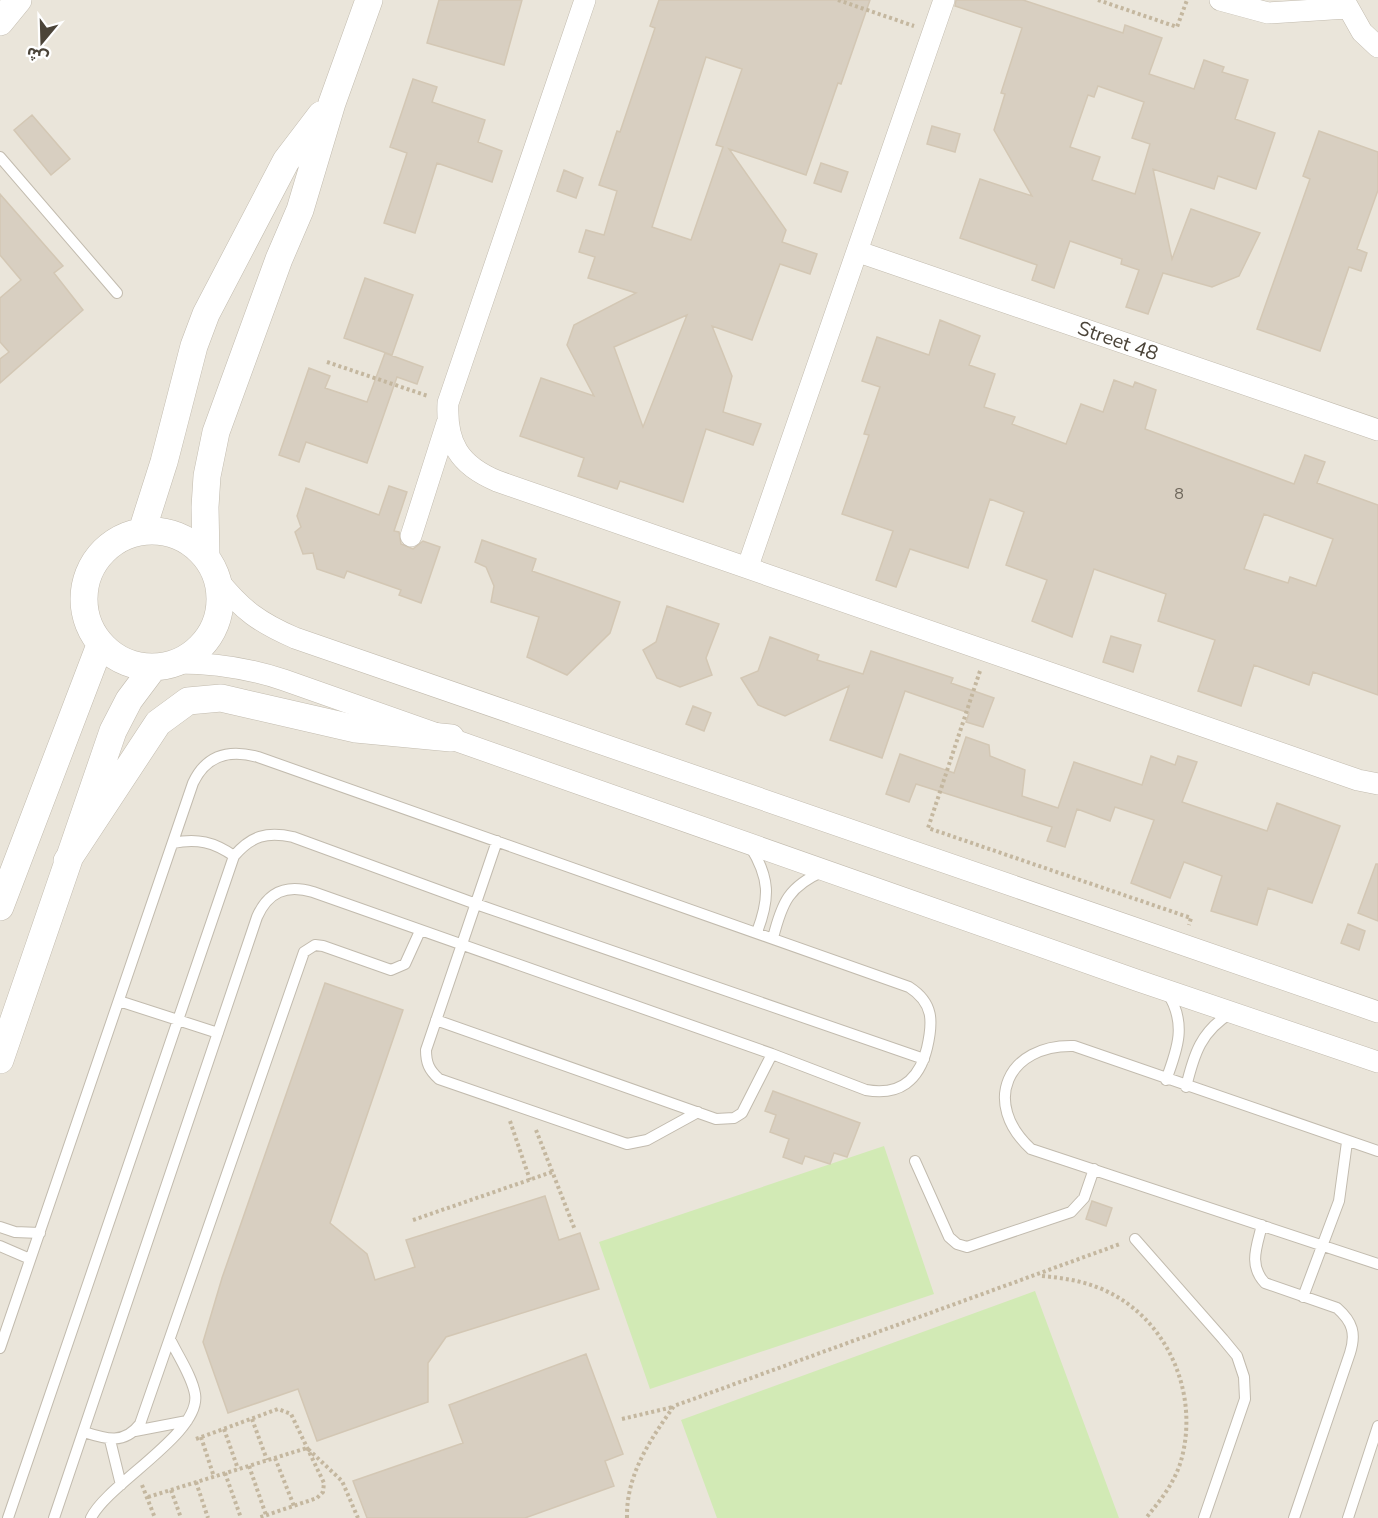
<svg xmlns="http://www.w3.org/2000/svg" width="1378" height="1518" viewBox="0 0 1378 1518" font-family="'Nunito Sans','Noto Sans Arabic',sans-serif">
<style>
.residential{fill:#eae5da}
.green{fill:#d2eab5}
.building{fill:#d8cfc1;stroke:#d3c7b4;stroke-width:1.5;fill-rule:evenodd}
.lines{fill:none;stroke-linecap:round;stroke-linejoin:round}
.service-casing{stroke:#c2bbae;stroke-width:12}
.minor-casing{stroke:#c2bbae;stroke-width:22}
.tertiary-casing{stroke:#c2bbae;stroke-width:28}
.path{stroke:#c4b79f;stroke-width:4;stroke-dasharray:3 3;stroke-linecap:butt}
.service{stroke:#fff;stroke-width:10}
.minor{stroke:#fff;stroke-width:21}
.tertiary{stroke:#fff;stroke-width:27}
.labels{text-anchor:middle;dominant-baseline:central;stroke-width:5;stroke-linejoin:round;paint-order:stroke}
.number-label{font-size:16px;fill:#6e675b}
.street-label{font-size:20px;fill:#4b4439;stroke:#fff}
</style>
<rect width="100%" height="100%" fill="#f6f3ec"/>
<path class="residential" d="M0,0H1378V1518H0Z"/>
<path class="green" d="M884,1146L934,1294L650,1389L599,1242Z
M1035,1291L1119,1518H717L681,1420Z"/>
<path class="building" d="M439,0H522L504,65L427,43Z
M659,0H870L841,84L838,83L806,175L729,149L786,230L782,242L817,254L810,274L780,264L752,340L712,326L732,376L723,412L761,424L753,445L706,429L683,502L620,481L617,489L578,476L584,458L520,436L541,378L594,396L567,345L574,325L636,293L588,278L595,257L579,252L586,230L604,235L617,191L599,185L617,131L620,132L655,28L650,26ZM706,57L742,69L716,145L723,147L691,240L652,227ZM687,315L643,427L614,347Z
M956,0H1023L1123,33L1125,25L1162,38L1149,74L1194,89L1204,60L1224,67L1222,72L1248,80L1235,119L1275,133L1256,189L1218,176L1214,189L1153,169L1172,259L1191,209L1260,233L1239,276L1212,287L1163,273L1148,314L1126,307L1139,270L1121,264L1122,259L1070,241L1054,288L1032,280L1037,265L960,238L980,179L1032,196L994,130L1005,94L1001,93L1022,28L955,6ZM1098,86L1144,102L1132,138L1150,144L1135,194L1092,180L1100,157L1070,147L1088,95L1094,97Z
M413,79L437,87L432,102L485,120L478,142L502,151L492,182L437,163L415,233L384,223L407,153L390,147Z
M32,115L70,159L51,175L14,130Z
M932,126L960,134L955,152L927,144Z
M1319,131L1378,152V190L1357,249L1367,253L1361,271L1349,267L1320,351L1257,329L1310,179L1303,176Z
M821,163L848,172L841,192L814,183Z
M564,170L583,178L576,198L557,191Z
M0,194L63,266L54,273L83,310L0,383V359L9,352L0,342V298L21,280L0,255Z
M365,278L413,295L392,355L344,338Z
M940,320L980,336L969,365L995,374L984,407L1015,417L1012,424L1066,444L1081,404L1103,412L1114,380L1133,387L1135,382L1156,390L1145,429L1294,484L1305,455L1325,462L1317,483L1378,505V695L1313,672L1309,685L1254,665L1241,706L1198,691L1215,640L1158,621L1166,594L1094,569L1072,637L1032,621L1047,580L1006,565L1024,512L990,499L968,568L910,549L896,587L876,580L893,531L842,514L869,435L864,434L880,387L862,381L877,337L929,355ZM1264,514L1333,539L1316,586L1290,577L1288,583L1244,569Z
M385,353L423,367L417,384L397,377L367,463L306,442L299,462L279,455L309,368L330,376L325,388L367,402Z
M389,486L407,492L394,531L399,532L401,544L413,549L423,541L440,547L421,603L399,595L401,590L347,571L344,578L317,569L313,553L303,554L295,532L301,527L297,516L306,488L379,515Z
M482,540L536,559L532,571L620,602L610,633L567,675L527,657L539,617L491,602L494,586L486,567L475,562Z
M667,606L719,624L706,658L712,675L680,687L657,678L643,650L656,642Z
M1111,636L1141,645L1133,672L1103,662Z
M770,637L819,655L817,660L863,674L871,651L953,678L951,683L994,698L983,727L966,722L969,713L905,691L882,758L830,740L849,686L785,716L758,705L741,678L758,671Z
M693,706L711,713L704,731L686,724Z
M966,737L989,745L990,756L1025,770L1022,796L1058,808L1074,762L1142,785L1151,756L1175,765L1178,756L1197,762L1182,802L1267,831L1277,803L1340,826L1312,903L1268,888L1257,925L1211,911L1222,876L1184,862L1170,898L1131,883L1154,820L1115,807L1110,821L1077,809L1065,847L1047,841L1052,827L916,784L909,802L886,794L900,754L954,773Z
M1376,864H1378V921L1358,913Z
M1348,924L1365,931L1359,950L1341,943Z
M325,983L403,1010L330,1223L367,1254L375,1280L415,1267L406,1240L545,1196L559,1240L580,1233L599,1289L446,1337L428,1363V1402L317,1441L298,1389L228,1413L203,1342L222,1278Z
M773,1091L860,1123L847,1157L834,1153L830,1164L805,1156L802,1164L783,1157L789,1139L770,1132L776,1115L765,1111Z
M1092,1201L1112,1208L1106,1226L1086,1219Z
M586,1354L623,1454L605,1461L614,1486L525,1518H367L353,1481L463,1443L449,1405Z"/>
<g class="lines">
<defs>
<path id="service" d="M0,157L117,293
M497,841L426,1050C426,1063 429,1070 439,1079L627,1144L647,1140L698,1112
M173,843C197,838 214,842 234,856
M750,846C770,878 770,898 757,932
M773,938C782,902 789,886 824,871
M119,1001L218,1033
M436,1020L716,1119L734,1118L742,1113L772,1054
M1166,1080C1178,1048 1187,1023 1167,992
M1186,1087C1194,1054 1201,1031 1231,1013
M1378,1151L1074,1046C1007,1044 981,1103 1031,1149L1378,1264
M915,1161L949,1237L957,1244L967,1247L1071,1212L1084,1198L1094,1169
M1262,1225C1257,1246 1248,1265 1265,1283L1337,1308C1353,1322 1356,1334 1350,1353L1294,1518
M0,1227L15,1232L40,1233
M1135,1239L1223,1339L1237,1356L1244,1377L1245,1399L1204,1518
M0,1246L30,1259
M1303,1297L1339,1201L1347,1142
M0,1348L193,783C206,755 229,749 258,757L909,987C934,1003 933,1022 927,1048C919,1081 899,1096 866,1090L772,1054L313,892C286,884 268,892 257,917L54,1518
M135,1431L187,1421
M84,1432C106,1439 124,1445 140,1424L304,952L315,945L323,946L391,970L405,964L420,931
M110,1440L121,1485
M8,1518L234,856C251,836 267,831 293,837L476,904L924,1059
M91,1518C107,1484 202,1433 195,1394C192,1376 178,1356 170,1339
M1348,1518L1378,1426"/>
<path id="minor" d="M585,0L448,403C446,443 459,465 497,481L1358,780L1378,784
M1220,0L1268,13L1347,8
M1344,0L1362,32L1378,47
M859,252L1378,430
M411,536L447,423
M748,566L944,0
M218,580C242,610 260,623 295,638L1378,1012
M177,663C215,663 248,668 284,680L1139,981L1378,1062"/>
<path id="tertiary" d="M0,22L18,0
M142,531L164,462L194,346L206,314L286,161L321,115
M84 599a68 68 0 1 1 136 0a68 68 0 1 1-136 0Z
M206,557L205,507L207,476L216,432L279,259L300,210L332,103L369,0
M67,861L158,723L188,701L221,698L356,729L451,738
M0,907L100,645
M0,1060L113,731L129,700L153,668"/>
</defs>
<use href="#service" class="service-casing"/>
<use href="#minor" class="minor-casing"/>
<use href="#tertiary" class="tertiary-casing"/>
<path class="path" d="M838,0L914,26
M1098,0L1177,27L1187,0
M327,362L428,396
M980,671L928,828L1191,918L1189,925
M510,1121L530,1180
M536,1130L575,1230
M413,1220L552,1172
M1042,1276C1064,1278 1084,1281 1104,1290C1169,1319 1201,1397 1180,1464C1173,1485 1159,1502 1146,1518
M252,1419L267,1460
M622,1419L673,1407
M224,1429L238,1469
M201,1437L214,1477
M196,1439L278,1409L291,1414L324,1483L323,1492L317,1498L258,1518
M275,1458L294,1506
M249,1466L266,1515
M225,1473L241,1518
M196,1482L208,1518
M142,1485L155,1518
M171,1490L181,1518
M148,1497L307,1448L342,1481L358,1518
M627,1518C626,1475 650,1440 674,1406L1120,1244"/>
<use href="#service" class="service"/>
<use href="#minor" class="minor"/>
<use href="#tertiary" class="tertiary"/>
</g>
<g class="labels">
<g class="number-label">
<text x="1179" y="494">8</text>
</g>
<g class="street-label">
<text transform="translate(1118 341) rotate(19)">Street 48</text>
</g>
</g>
<g transform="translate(42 42) rotate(199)" stroke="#ffffff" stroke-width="4.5" paint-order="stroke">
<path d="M0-4.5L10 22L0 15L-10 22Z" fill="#4b4439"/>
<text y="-9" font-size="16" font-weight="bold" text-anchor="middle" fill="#4b4439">ش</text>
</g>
</svg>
